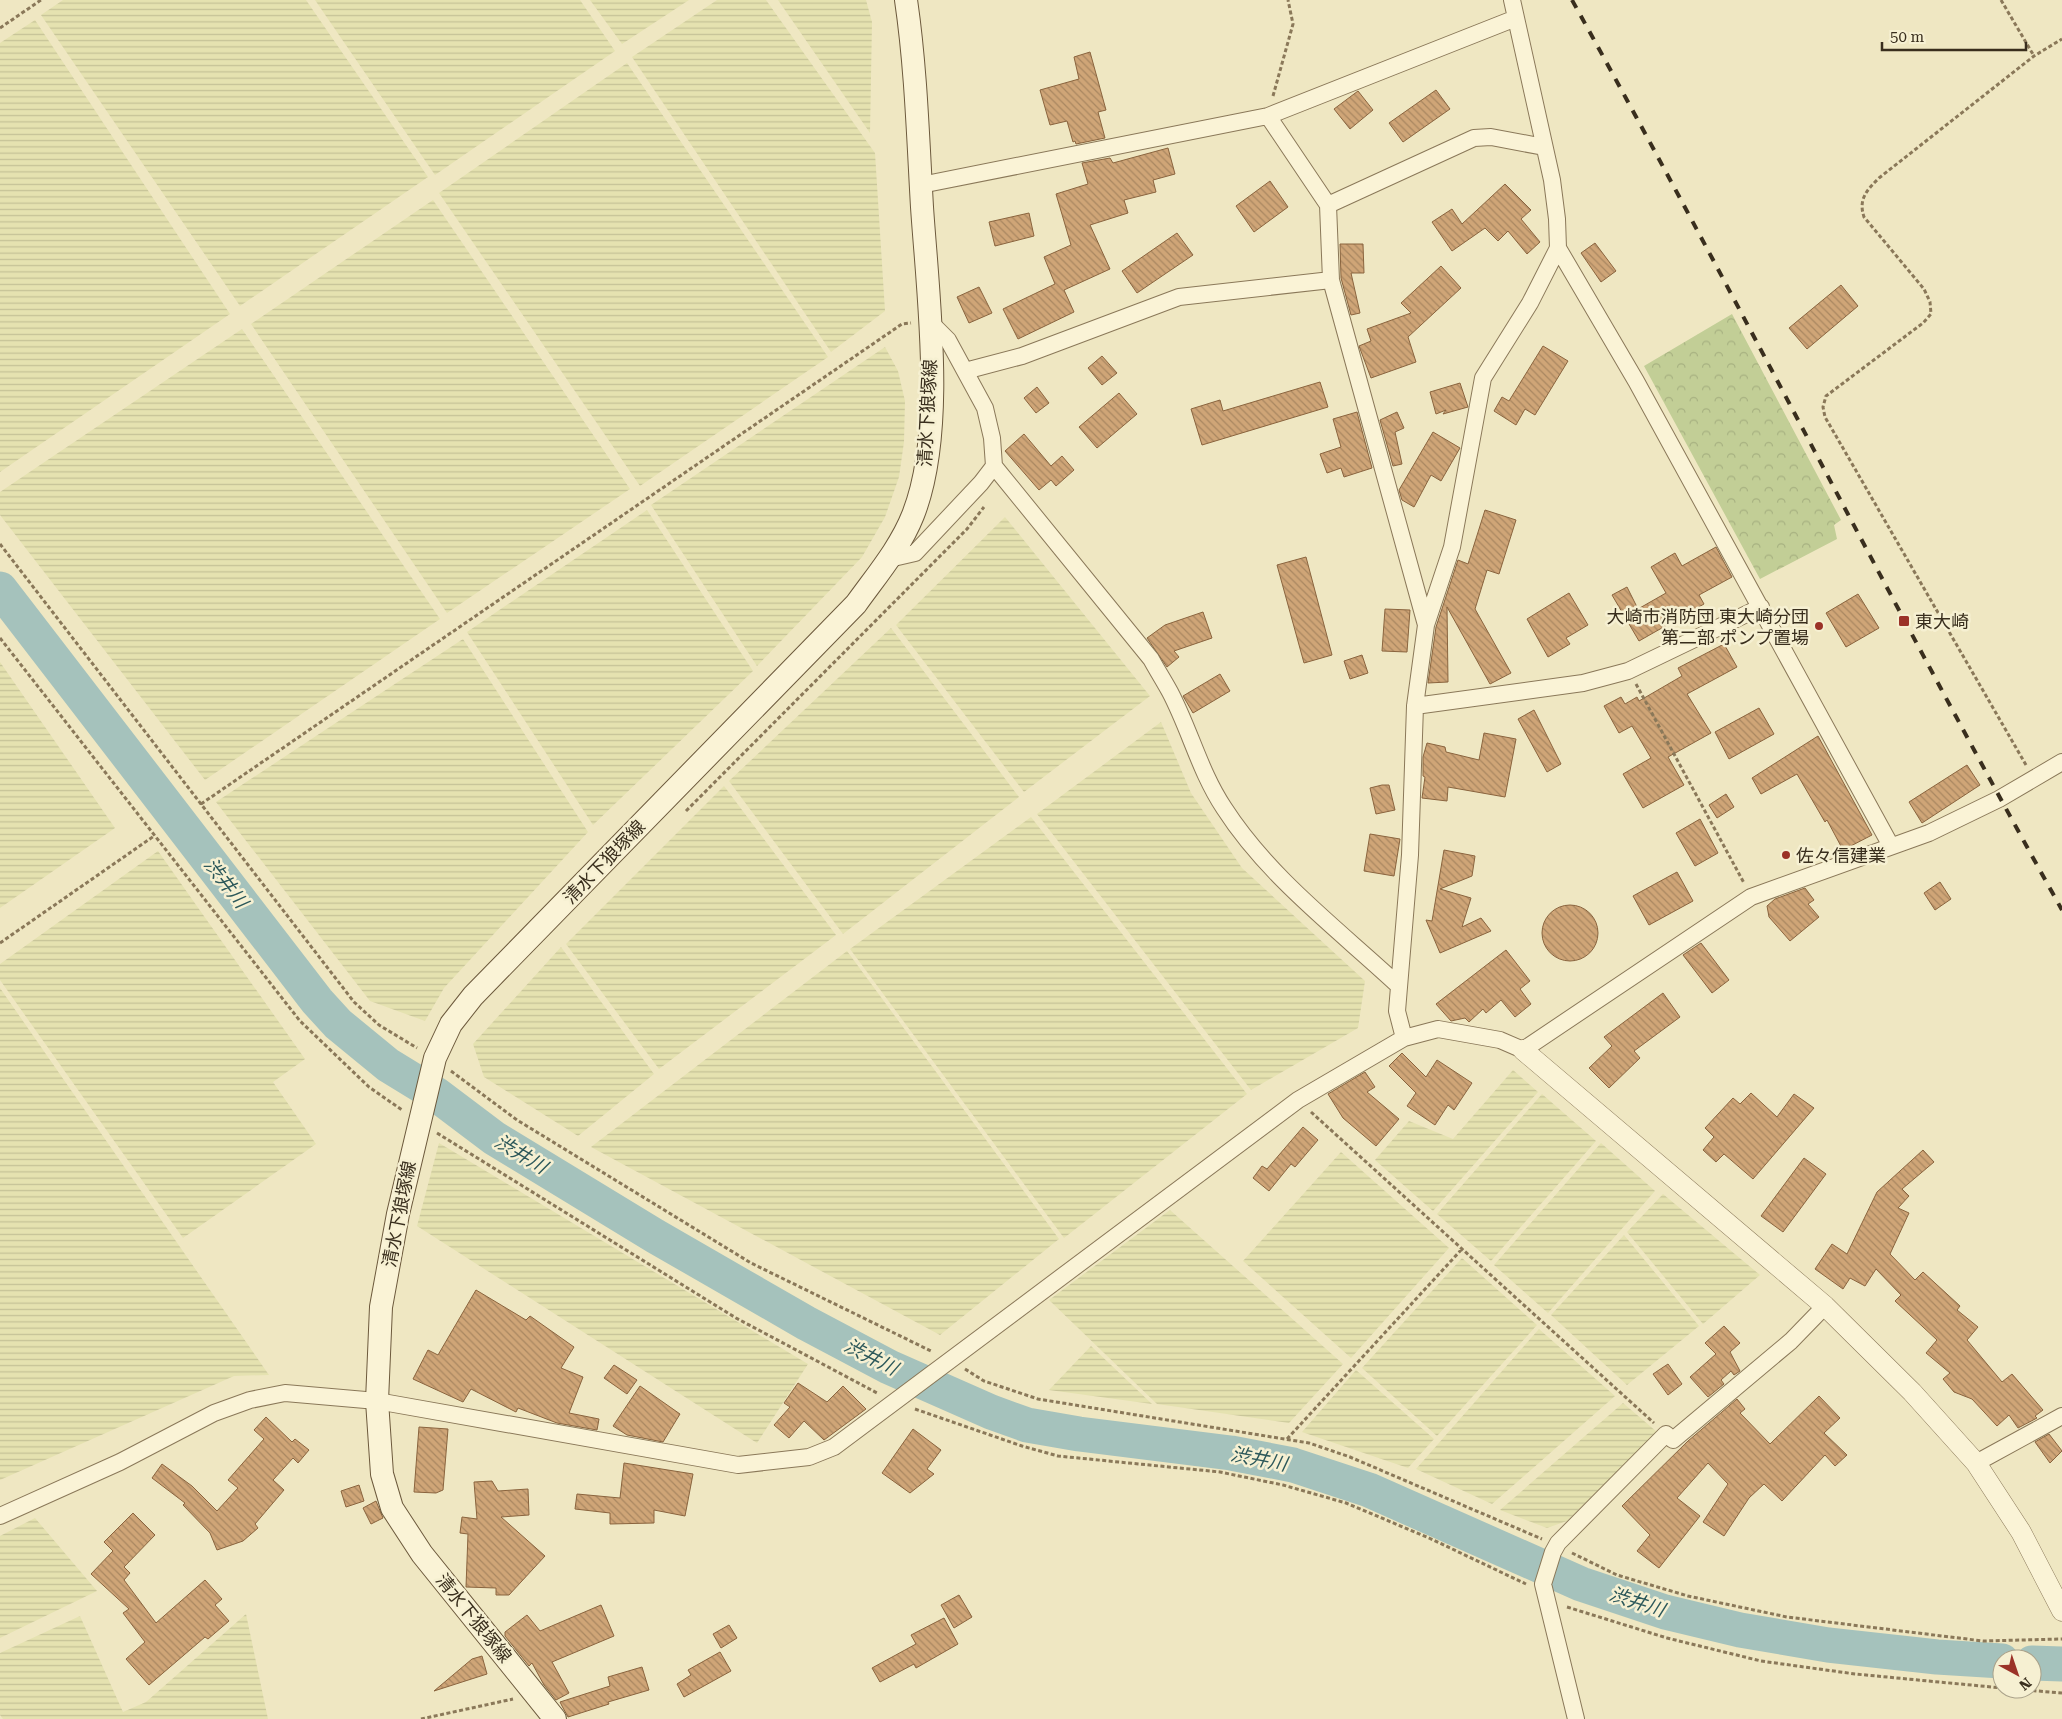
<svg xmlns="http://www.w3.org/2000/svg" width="2062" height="1719" viewBox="0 0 2062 1719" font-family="'Roboto Serif','Noto Sans JP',serif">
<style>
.farmland{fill:url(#farmland-rules)}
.forest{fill:url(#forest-crowns)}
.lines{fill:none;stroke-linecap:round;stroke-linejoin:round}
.river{stroke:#a5c2bc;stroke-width:35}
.building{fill:url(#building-back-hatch);stroke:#8a643e}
.minor-casing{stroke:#8a7859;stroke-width:18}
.tertiary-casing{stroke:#8a7859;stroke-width:21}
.secondary-casing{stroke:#6c593c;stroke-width:24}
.path{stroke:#8a7859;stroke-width:3;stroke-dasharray:4 2.5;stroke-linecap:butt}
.minor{stroke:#faf3d6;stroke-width:16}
.tertiary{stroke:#faf3d6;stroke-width:20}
.secondary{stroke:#faf3d6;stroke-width:22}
.rail{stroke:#392e1d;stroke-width:4;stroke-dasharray:9 9;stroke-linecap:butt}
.poi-dot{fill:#9b3227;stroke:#f6f0d2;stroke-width:2}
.labels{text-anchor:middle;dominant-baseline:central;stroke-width:5;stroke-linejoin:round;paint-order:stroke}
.street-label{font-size:18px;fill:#392e1d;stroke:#f6f0d2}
.poi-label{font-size:18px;fill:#392e1d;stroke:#f6f0d2;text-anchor:start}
.water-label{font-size:19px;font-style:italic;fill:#2c585a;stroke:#f6f0d2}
</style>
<defs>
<pattern id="farmland-rules" width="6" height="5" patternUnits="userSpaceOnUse" patternTransform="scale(1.25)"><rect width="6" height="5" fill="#e5e2b0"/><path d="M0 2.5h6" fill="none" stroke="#c5c297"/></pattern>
<pattern id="forest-crowns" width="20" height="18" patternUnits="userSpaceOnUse" patternTransform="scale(1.25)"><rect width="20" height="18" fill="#c2ce96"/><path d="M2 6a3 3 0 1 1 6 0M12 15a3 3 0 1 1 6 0" fill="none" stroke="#a7b181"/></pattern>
<pattern id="building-back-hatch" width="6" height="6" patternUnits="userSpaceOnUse" patternTransform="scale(1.25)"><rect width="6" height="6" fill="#cfa577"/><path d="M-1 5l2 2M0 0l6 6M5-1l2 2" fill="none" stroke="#a98761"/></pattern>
</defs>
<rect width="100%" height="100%" fill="#efe7c2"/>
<path class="farmland" d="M63,0H306L428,177L240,306L41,15Z
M315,0H580L615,51L435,175Z
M590,0H689L622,44Z
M717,0H766L875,153L885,311L831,352L632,57Z
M778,0H866L872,22L870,133Z
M35,20L230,314L0,472V43Z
M627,63L828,357L640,486L439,193Z
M433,200L630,489L447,613L251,324Z
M242,329L440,619L205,780L0,515V492Z
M885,347L898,371L905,401L904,442L899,477L885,517L862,557L757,666L651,505Z
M647,510L753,671L593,825L467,632Z
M1005,517L1150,696L1024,792L896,625Z
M891,628L1019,797L843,934L729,781Z
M463,639L588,832L444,988L425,1021L370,1001L216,802Z
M0,662L115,828L0,908Z
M1161,722L1191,793L1242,868L1365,981L1358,1028L1251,1090L1037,814Z
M724,786L836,935L659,1069L566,944Z
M1031,817L1247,1094L1064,1238L850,949Z
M158,851L305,1059L273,1082L316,1144L183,1238L0,980V964Z
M561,947L654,1074L578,1136L484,1077L473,1044Z
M847,951L1059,1239L940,1335L591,1147Z
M0,988L269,1375L234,1376L0,1480Z
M1513,1070L1538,1092L1433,1211L1375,1160L1409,1121L1453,1139Z
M1542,1094L1596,1141L1491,1261L1437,1214Z
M439,1143L808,1364L757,1443L417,1226Z
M1601,1143L1655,1191L1548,1313L1494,1265Z
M1341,1152L1449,1248L1351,1358L1243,1261Z
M1663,1194L1760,1275L1703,1324L1627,1232Z
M1170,1210L1343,1364L1289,1423L1157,1404L1049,1300Z
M1624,1235L1699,1326L1627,1385L1551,1315Z
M1462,1258L1537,1325L1437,1436L1362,1368Z
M1539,1329L1615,1396L1492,1504L1416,1469Z
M1091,1346L1152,1404L1049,1390Z
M1356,1370L1434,1439L1408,1468L1302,1432Z
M1623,1403L1657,1432L1567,1521L1547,1528L1500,1510Z
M35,1518L97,1591L0,1638V1536Z
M246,1614L268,1719H3L0,1715V1653L80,1616L123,1712L146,1702Z"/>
<path class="forest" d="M1732,314L1841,520L1834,525L1837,539L1760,579L1644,366Z"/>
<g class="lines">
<path class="river" d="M0,589L317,1001L338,1024L388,1065L437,1095L494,1138L655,1236L806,1323L889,1367L991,1412L1027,1425L1079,1434L1231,1453L1293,1465L1369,1490L1581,1584L1665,1612L1740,1630L1828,1645L1937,1657L2002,1661
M2032,1663L2062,1664"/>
</g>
<path class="building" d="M1090,52L1106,110L1098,112L1105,138L1076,144L1075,141L1073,142L1067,121L1050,125L1040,90L1079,79L1074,57Z
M1436,90L1450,109L1403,142L1389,123Z
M1358,91L1373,110L1350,129L1334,109Z
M1168,148L1175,174L1153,180L1156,192L1124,200L1128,213L1090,225L1110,269L1064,290L1074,312L1018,339L1003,309L1055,284L1044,257L1071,245L1056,194L1088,184L1082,163L1110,158L1113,163Z
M1270,181L1288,207L1254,232L1236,206Z
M1505,184L1531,210L1521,219L1540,242L1527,254L1508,231L1498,241L1485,228L1452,251L1432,222L1452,209L1462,224Z
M1029,213L1034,236L995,246L989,222Z
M1177,233L1193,255L1137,293L1122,271Z
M1595,243L1616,271L1601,282L1581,253Z
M1340,244H1363L1364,273H1351L1360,313L1351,315L1341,278Z
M1441,266L1461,288L1408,337L1416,362L1371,378L1359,346L1371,341L1367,329L1411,313L1401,303Z
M1841,285L1858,306L1807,349L1789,328Z
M979,287L992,313L969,323L957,297Z
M1543,346L1568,361L1535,415L1525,409L1516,425L1494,411L1502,397L1509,401Z
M1102,356L1117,373L1102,385L1088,368Z
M1320,382L1328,407L1202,445L1191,409L1220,400L1223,411Z
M1460,383L1468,407L1443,414L1446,410L1436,414L1430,392Z
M1037,387L1049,403L1036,413L1024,398Z
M1119,393L1137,414L1097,448L1079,427Z
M1357,412L1372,468L1344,477L1341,468L1327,473L1320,454L1341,447L1333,419Z
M1397,412L1404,428L1395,432L1402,464L1393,466L1380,420Z
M1433,432L1460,448L1441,481L1431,475L1414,507L1402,500L1399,490Z
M1024,434L1051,466L1062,456L1074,470L1056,486L1051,480L1039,490L1005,451Z
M1485,510L1516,520L1499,574L1487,570L1475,609L1511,673L1490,684L1447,607L1448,682L1428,683L1436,627L1458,560L1468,564Z
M1716,547L1732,577L1699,595L1704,604L1639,641L1612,595L1627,587L1638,609L1666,593L1651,567L1675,553L1682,566Z
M1306,557L1332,655L1304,663L1277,565Z
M1569,593L1588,625L1566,638L1570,644L1548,657L1527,619Z
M1858,594L1879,628L1846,647L1826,613Z
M1385,609L1410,610L1407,652L1382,651Z
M1203,612L1212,638L1174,651L1179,657L1167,667L1147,638L1165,625Z
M1724,644L1737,667L1687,694L1711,733L1668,757L1684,785L1643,808L1623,774L1651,758L1632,726L1619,733L1604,706L1621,697L1625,704L1637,697L1639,701L1682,676L1678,668Z
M1362,655L1368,673L1350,679L1344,661Z
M1220,674L1230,691L1193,713L1183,696Z
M1759,708L1774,734L1729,759L1715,732Z
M1534,710L1561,764L1547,772L1518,719Z
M1484,733L1516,739L1505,797L1448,787L1447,801L1422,798L1425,777L1423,776V757L1427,743L1445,747L1446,752L1479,760Z
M1818,736L1872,835L1843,850L1827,820L1825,822L1797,774L1761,794L1752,778Z
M1967,765L1980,785L1922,823L1909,802Z
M1382,785H1389L1395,810L1376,814L1370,788Z
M1726,794L1734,807L1717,818L1709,805Z
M1700,819L1718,853L1695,866L1676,833Z
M1370,834L1400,839L1394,876L1364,871Z
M1444,850L1475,856L1472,876L1440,889L1471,898L1462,927L1481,918L1491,931L1440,953L1426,920L1432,921Z
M1677,872L1693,901L1649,925L1633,896Z
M1940,882L1951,899L1935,910L1924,893Z
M1805,888L1814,900L1808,904L1819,917L1790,941L1769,917L1767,906L1775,899Z
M1542 933a28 28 0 1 1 56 0a28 28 0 1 1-56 0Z
M1701,943L1729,980L1712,993L1683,955Z
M1506,950L1530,981L1520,989L1531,1004L1515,1017L1501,1000L1486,1013L1483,1009L1469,1022L1465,1018L1451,1021L1436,1004Z
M1663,993L1680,1017L1634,1051L1640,1058L1609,1088L1589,1068L1612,1046L1604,1037Z
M1402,1053L1426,1077L1437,1060L1472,1083L1454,1110L1448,1105L1435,1125L1407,1106L1416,1093L1389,1066Z
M1365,1072L1375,1087L1367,1092L1399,1119L1376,1146L1343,1118L1328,1094Z
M1751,1093L1777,1117L1794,1094L1814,1108L1753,1179L1724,1154L1716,1162L1703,1150L1714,1137L1705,1128L1733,1098L1740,1104Z
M1303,1127L1318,1140L1295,1167L1291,1164L1269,1191L1253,1178L1262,1166L1267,1169Z
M1923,1150L1934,1162L1902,1189L1909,1196L1898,1208L1909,1213L1890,1254L1915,1280L1923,1272L1960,1306L1957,1310L1978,1327L1967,1340L2002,1382L2012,1374L2043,1410L2035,1416L2037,1418L2018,1428L2009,1415L1997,1426L1972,1399L1954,1392L1943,1379L1950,1373L1926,1353L1937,1340L1895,1301L1901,1295L1876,1269L1865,1286L1850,1278L1843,1289L1815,1269L1832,1244L1847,1254L1877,1192Z
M1804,1158L1826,1174L1783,1232L1761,1216Z
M476,1290L526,1320L530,1316L574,1347L561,1368L583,1377L569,1413L599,1419L597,1430L557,1423L518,1408L516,1412L471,1389L463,1402L413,1379L428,1350L438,1355Z
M1724,1326L1740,1343L1730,1352L1740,1371L1734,1375L1731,1371L1721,1380L1724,1384L1708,1397L1690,1377L1716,1354L1705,1343Z
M1668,1364L1682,1384L1668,1395L1653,1374Z
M614,1365L637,1380L627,1394L604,1378Z
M798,1383L827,1402L843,1386L866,1409L824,1440L804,1421L789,1438L774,1425L790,1407L784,1403Z
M640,1386L680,1414L663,1442L627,1435L613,1426Z
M1819,1396L1840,1418L1824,1433L1847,1455L1835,1466L1825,1455L1782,1501L1764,1484L1749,1498L1724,1536L1703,1522L1728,1484L1708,1463L1677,1498L1700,1516L1659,1568L1637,1551L1650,1535L1622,1506L1688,1441L1722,1412L1737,1399L1745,1409L1740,1413L1770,1444Z
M266,1417L292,1442L295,1439L309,1450L298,1463L293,1458L273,1480L284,1490L255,1524L258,1528L243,1541L217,1550L210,1533L183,1505L185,1503L152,1478L162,1464L192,1486L217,1511L238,1488L228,1480L264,1439L254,1430Z
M419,1427L448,1429L443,1490L436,1493L414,1492Z
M913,1429L941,1450L927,1469L934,1474L910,1493L882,1473Z
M2049,1434L2062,1451L2050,1463L2035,1442Z
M624,1463L693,1474L685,1516L654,1510V1523L610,1524V1513L575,1509L577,1494L620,1498Z
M492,1481L498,1491L528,1489L529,1515L501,1517L545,1556L509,1595H496V1588L466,1587L468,1534L460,1533L462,1517L477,1519L474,1482Z
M359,1485L364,1501L346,1507L341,1491Z
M376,1501L383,1518L371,1524L363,1508Z
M133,1513L155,1535L124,1567L130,1573L124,1580L156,1623L205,1580L222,1599L215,1605L229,1621L208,1639L205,1637L149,1685L126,1659L145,1642L123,1613L129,1609L91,1574L113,1551L104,1542Z
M959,1595L972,1617L954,1628L941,1605Z
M601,1605L614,1636L552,1662L569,1693L556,1700L544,1685L532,1663L529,1666L505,1636V1632L527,1615L540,1631Z
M944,1618L958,1644L916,1668L914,1664L880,1682L872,1668L916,1644L911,1635Z
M729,1625L737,1638L721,1648L713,1634Z
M720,1652L731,1671L684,1697L677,1684L691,1675L688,1670Z
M482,1656L487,1674L434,1691L472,1659Z
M642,1667L649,1690L608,1702L609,1704L568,1717L562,1706L560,1702L610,1686L608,1677Z"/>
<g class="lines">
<defs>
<path id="minor" d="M1512,0L1552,180L1557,219L1558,248L1636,381L1891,846
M1268,116L1328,205
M921,185L1268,116L1516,18
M1331,280L1426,625
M929,321L948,340L985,408L992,438L994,466
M965,371L1022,356L1179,297L1331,280L1328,205L1474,138L1491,137L1544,147
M889,559L915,553L981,483L994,466L1151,659C1157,670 1164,681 1170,692C1190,730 1200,772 1224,808C1269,878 1339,930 1399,986
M1415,706L1583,683L1628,671L1761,607
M1404,1038L1397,1011L1410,855L1415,706L1426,625L1452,547L1483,378L1530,303L1558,248
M1976,1463L2062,1416
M0,1516L120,1462L214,1413L250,1400L285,1393L377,1401L738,1465L809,1457L834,1447L1298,1100L1404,1038L1438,1029L1500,1040L1523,1050L1751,897L1929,833L1999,799L2062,762
M1576,1719L1543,1584L1553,1552L1558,1543L1666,1434L1673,1440L1791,1341L1825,1306"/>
<path id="tertiary" d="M1523,1050L1825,1306L1912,1392L1976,1463L2021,1532L2062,1611"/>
<path id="secondary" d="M555,1719L422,1554L392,1508L382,1474L377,1401L381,1307L398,1214L435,1058L451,1024L473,996L856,604C876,576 900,548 913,515C946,432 928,297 922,207C918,138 916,68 906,0"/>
</defs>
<use href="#minor" class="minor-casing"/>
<use href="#tertiary" class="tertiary-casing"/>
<use href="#secondary" class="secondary-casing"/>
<path class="path" d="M2001,0L2034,56
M0,28L41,0
M1273,96L1293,24L1288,0
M0,544L354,1002L379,1025L417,1048
M0,638L300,1021L369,1087L402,1110
M1636,684L1744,883
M2026,765L1825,417L1823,407L1826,396L1923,323L1931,314L1930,302L1924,289L1864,217C1858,199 1867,190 1879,178L2034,56L2062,39
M201,804L902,324L911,323
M686,811L967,529L984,507
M0,943L154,836
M451,1071L517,1120L751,1263L933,1352
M1311,1112L1654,1423
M437,1133L736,1318L879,1394
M965,1369L984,1381L1038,1399L1309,1443L1350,1457L1542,1539
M915,1409L1022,1446L1058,1456L1220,1472L1283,1485L1346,1503L1429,1538L1526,1584
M1287,1439L1462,1249
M1572,1553L1617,1575L1688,1596L1787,1617L1983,1641L2062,1639
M1567,1607L1667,1638L1761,1661L1855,1674L2002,1688
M2013,1689L2062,1693
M421,1719L513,1699"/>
<use href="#minor" class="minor"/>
<use href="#tertiary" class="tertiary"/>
<use href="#secondary" class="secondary"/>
<path class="rail" d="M1572,0C1739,301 1894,609 2062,910"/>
</g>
<g class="poi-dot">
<rect x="1898" y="615" width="12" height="12" rx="2.5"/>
<circle cx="1819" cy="626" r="5"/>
<circle cx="1786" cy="855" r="5"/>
</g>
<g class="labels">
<g class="street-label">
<text transform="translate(927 413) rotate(-87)">清水下狼塚線</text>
<text transform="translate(604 862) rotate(-46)">清水下狼塚線</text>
<text transform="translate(399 1214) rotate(-79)">清水下狼塚線</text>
<text transform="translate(474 1618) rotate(51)">清水下狼塚線</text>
</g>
<g class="poi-label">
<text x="1809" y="616" text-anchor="end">大崎市消防団 東大崎分団<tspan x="1809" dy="21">第二部 ポンプ置場</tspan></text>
<text x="1915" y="621">東大崎</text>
<text x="1796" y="855">佐々信建業</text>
</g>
<g class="water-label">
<text transform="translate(226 883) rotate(52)">渋井川</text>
<text transform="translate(521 1154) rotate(31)">渋井川</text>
<text transform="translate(871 1357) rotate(27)">渋井川</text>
<text transform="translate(1259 1459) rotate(11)">渋井川</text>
<text transform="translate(1637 1602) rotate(18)">渋井川</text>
</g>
</g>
<g transform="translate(2017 1674) rotate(140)"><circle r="24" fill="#f6f0d2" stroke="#aaa28a"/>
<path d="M0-4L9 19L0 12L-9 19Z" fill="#9b3227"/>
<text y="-8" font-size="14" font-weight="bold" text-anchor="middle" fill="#392e1d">N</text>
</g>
<path d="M1882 42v8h144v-8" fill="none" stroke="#392e1d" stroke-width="2.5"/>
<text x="1890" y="42" font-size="15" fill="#392e1d" stroke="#f6f0d2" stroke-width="4" paint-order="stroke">50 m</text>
</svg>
